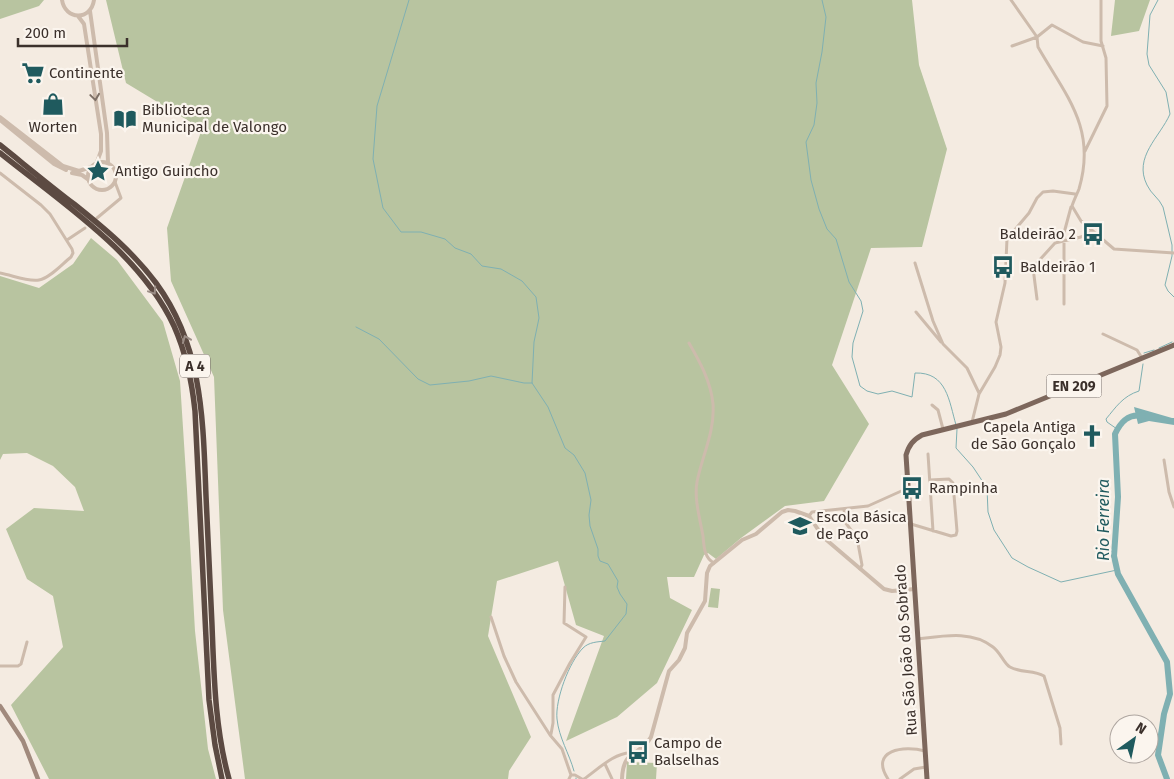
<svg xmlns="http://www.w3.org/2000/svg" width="1174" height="779" viewBox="0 0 1174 779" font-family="'Fira Sans',sans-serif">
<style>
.green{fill:#b8c4a0}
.water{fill:#7fb0b2}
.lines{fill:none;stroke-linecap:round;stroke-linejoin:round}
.stream{stroke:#7fb0b2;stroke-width:1}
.river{stroke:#7fb0b2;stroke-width:6}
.minor{stroke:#cdbbac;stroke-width:3}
.tertiary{stroke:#cdbbac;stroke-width:4}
.secondary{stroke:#a18a7d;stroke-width:4.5}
.primary{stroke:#7d675c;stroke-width:5}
.motorway{stroke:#5c4a42;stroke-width:5.5}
.oneway{stroke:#7d6f65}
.oneway2{stroke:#9c8e87}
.labels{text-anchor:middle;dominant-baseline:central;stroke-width:4.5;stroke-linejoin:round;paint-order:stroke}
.shield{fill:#fbf5ee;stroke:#756b66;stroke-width:1}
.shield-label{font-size:14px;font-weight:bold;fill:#3b302b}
.poi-label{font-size:15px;fill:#3b302b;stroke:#fbf5ee;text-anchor:start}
.street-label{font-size:15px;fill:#3b302b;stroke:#fbf5ee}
.water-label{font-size:16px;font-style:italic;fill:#1f5a5e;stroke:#fbf5ee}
</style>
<rect width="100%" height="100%" fill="#f4ebe1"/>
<path class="green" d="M0,0H44L39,6L0,19Z
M106,0H912L919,65L947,149L922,247L871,248L832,365L869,424L824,501L785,506L741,538L716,559L708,553L704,555L694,577H667L670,598L692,610L657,683L617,717L566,741L604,636L576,625L558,561L497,581L488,636L531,737L509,771L508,779H245L223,610L214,377L171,281L167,228L202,129L126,83Z
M1115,0H1150L1139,31L1111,36Z
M91,238L117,260L163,322L180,381L187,490L195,631L208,749L216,779H49L11,705L63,647L53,596L27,579L6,529L34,508L84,511L75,487L53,466L27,453L3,454L0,460V276L39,288L73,264Z
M711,588L720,589L718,608L708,607Z
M627,762L657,763L656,779H626Z"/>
<path class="water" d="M1134,407L1172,418H1174V425L1149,421L1138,424Z"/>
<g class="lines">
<path class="stream" d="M409,0L377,106L373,159L383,208L401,232H421L445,239L455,248L471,254L482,266L501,269L522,281L536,297L539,318L534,342L532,383L548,407L565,448L574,455L585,473L591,500L589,515L590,526L598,549V556L600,561L608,564L618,581L617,587L620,594L627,604L626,614L605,641C597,642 589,642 583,648C569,662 555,700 557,719C559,738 569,753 574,771
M822,0L826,17L822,52L816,83L817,103L814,125L806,142L811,180L819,209L827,229L836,239L849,282L861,301L863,311L853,343L852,357L860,386L867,391L878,394L892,391L912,397L915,373C947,372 949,401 956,425
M1158,0L1150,15L1147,54L1149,65L1166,92L1170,114C1160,137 1133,157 1147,185C1151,194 1159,198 1163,207L1172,245V256L1165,285L1168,291L1174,297
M356,327L379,339L418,379L430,385L469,381L491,376L524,383H532
M1159,348L1172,342
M1144,353L1154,350
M957,429L956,448L973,467L987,488L988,512L994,530L1012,558L1028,567L1061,582L1117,570
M1117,429L1107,422L1106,419C1116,407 1123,396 1139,391L1143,364
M576,778V779"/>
<path class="river" d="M1143,416C1129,413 1121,421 1115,434L1118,497L1114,556L1118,574L1167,662L1170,694L1164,714L1158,755L1167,779"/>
<path class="minor" d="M1011,0L1037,37L1038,47C1066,96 1097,128 1079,189C1077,194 1074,200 1072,206L1081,221L1114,249L1174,253
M1012,46L1037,37L1052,25L1083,42L1103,46
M1085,151L1107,106L1106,58L1101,41V0
M0,173L41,205L50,214L72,249L73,253L71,257C62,264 50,278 39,280C27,282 12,275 0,273
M97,218L121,198L115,182
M67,240L85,228
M915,263L933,321L943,344L967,368L979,393
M1037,299L1033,268L1035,265L1055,243L1081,237L1092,231
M1064,304V233L1071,207
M916,312L941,342
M1103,334L1137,350L1142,358
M689,343C700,362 711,382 713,404C715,432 702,456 697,482C694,499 700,519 703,536C704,546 704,558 714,563
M932,405L938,410L943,429
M972,422L979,394L995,367L1000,355L1001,347L996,322L1005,283L1007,239L1029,213L1037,198L1043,192L1053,191L1075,194
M928,454L933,531
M1164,460L1169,492L1174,507
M844,509L845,522L857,538L862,565L860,569
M809,516L812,512L868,506L908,488
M911,524L951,536L956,535L957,531L953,483L949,479L930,480
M491,617L504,656L516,682L550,735L562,749L571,775
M918,639C943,636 972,630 993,647C1001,653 1004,664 1010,667C1021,673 1034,670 1044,676L1060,728L1061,744
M0,666H18L21,664L27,642
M551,734L553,723V695L570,663L586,637L564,623L565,587
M605,764L612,779
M569,779L571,775H575L582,779
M584,779C597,770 615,752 631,753
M888,779C869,750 904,745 925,751
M900,779L914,769L926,767"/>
<path class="tertiary" d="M62,0C65,20 91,21 94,0
M90,11L107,133L108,163
M78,16L84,24L101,134V151L97,162
M0,117L63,166L79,171L91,167
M0,120L54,164L66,170
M88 176a14 14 0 1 1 28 0a14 14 0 1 1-28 0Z
M72,173L82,175L89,180
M622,779C623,748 640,757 651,737L669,671L679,660L685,648L687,633L705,601L707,573L710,566L742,540L756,534L782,512L788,510L795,511L809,516L823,537L884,589L892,591L915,589"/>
<path class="secondary" d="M0,706L23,741L38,779"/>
<path class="primary" d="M927,779L906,455C909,445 913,440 922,435L1006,414L1174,345"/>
<path class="motorway" d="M0,145C25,165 49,185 74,204C104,228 133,252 156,283C203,347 203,420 206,496C208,539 210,582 212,625C214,676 215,729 229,779
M0,153C62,203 140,253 174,326C186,353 192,382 195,411L209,700L215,745L222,779"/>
</g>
<defs><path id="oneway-chevron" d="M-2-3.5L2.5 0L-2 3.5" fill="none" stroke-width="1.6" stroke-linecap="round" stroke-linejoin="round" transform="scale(1.25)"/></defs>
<use class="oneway" href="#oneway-chevron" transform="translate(95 97) rotate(82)"/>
<g class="oneway2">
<use href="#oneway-chevron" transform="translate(153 291) rotate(56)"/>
<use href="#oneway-chevron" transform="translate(186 339) rotate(-112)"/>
</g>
<defs>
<symbol id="supermarket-bare" viewBox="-9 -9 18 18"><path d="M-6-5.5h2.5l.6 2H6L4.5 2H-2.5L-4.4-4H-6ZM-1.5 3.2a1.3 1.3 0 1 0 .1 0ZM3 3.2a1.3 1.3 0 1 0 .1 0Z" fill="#1f5a5e" stroke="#fbf5ee" stroke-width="2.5" paint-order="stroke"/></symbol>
<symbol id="shop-bare" viewBox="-9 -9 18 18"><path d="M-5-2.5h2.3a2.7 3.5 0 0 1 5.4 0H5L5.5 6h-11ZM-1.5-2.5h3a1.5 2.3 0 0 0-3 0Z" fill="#1f5a5e" stroke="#fbf5ee" stroke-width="2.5" paint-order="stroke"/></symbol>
<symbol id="library-bare" viewBox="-9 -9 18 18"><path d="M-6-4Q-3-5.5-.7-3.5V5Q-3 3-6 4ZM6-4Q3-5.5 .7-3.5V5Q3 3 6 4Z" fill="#1f5a5e" stroke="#fbf5ee" stroke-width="2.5" paint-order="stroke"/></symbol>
<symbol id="sight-bare" viewBox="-9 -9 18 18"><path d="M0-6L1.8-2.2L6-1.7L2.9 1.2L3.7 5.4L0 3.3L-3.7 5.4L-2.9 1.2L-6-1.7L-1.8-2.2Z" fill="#1f5a5e" stroke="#fbf5ee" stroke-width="2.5" paint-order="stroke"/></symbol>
<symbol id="bus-bare" viewBox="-9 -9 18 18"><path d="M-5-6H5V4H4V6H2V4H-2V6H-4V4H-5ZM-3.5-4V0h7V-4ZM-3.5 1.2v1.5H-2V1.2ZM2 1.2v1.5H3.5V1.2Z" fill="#1f5a5e" stroke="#fbf5ee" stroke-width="2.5" paint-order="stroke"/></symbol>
<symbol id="church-bare" viewBox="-9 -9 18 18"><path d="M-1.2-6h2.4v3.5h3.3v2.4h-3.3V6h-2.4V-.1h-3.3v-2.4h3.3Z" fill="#1f5a5e" stroke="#fbf5ee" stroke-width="2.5" paint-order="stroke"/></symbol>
<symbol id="school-bare" viewBox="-9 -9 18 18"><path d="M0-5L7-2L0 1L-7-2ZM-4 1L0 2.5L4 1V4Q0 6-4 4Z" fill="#1f5a5e" stroke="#fbf5ee" stroke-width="2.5" paint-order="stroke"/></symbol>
</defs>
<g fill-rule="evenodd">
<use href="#supermarket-bare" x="17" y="57" width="32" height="32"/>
<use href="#shop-bare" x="37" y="88" width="32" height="32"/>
<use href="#library-bare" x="109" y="103" width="32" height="32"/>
<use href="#sight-bare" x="82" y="155" width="32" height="32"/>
<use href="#bus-bare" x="1077" y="218" width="32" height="32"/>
<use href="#bus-bare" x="987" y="251" width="32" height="32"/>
<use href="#church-bare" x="1076" y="420" width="32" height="32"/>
<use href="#bus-bare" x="896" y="472" width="32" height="32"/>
<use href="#school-bare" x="784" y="510" width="32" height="32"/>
<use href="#bus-bare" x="622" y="736" width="32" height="32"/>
</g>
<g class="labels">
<g class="shield">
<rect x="180" y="354.5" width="30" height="23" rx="4"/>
<rect x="1046.5" y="374.5" width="55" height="23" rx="4"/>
</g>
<g class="shield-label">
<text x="195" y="366">A 4</text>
<text x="1074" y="386">EN 209</text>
</g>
<g class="poi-label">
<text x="49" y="73">Continente</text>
<text x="142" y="110">Biblioteca<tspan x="142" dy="17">Municipal de Valongo</tspan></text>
<text x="53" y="127" text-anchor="middle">Worten</text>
<text x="115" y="171">Antigo Guincho</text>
<text x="1076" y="234" text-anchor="end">Baldeirão 2</text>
<text x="1020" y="267">Baldeirão 1</text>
<text x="1076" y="427" text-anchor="end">Capela Antiga<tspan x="1076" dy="17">de São Gonçalo</tspan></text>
<text x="929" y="488">Rampinha</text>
<text x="816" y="517">Escola Básica<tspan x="816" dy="17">de Paço</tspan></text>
<text x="654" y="743">Campo de<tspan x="654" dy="17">Balselhas</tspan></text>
</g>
<g class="street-label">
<text transform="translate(906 650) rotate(-94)">Rua São João do Sobrado</text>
</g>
<g class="water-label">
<text transform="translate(1103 520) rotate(-90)">Rio Ferreira</text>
</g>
</g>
<g transform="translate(1134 739) rotate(33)"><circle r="24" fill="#fbf5ee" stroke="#aea6a0"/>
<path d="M0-4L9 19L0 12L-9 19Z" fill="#1f5a5e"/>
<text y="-8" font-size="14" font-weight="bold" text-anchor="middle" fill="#3b302b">N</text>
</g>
<path d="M18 38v8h109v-8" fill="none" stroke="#3b302b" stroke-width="2.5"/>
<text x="25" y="38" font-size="15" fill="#3b302b" stroke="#fbf5ee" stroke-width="4" paint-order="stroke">200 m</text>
</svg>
